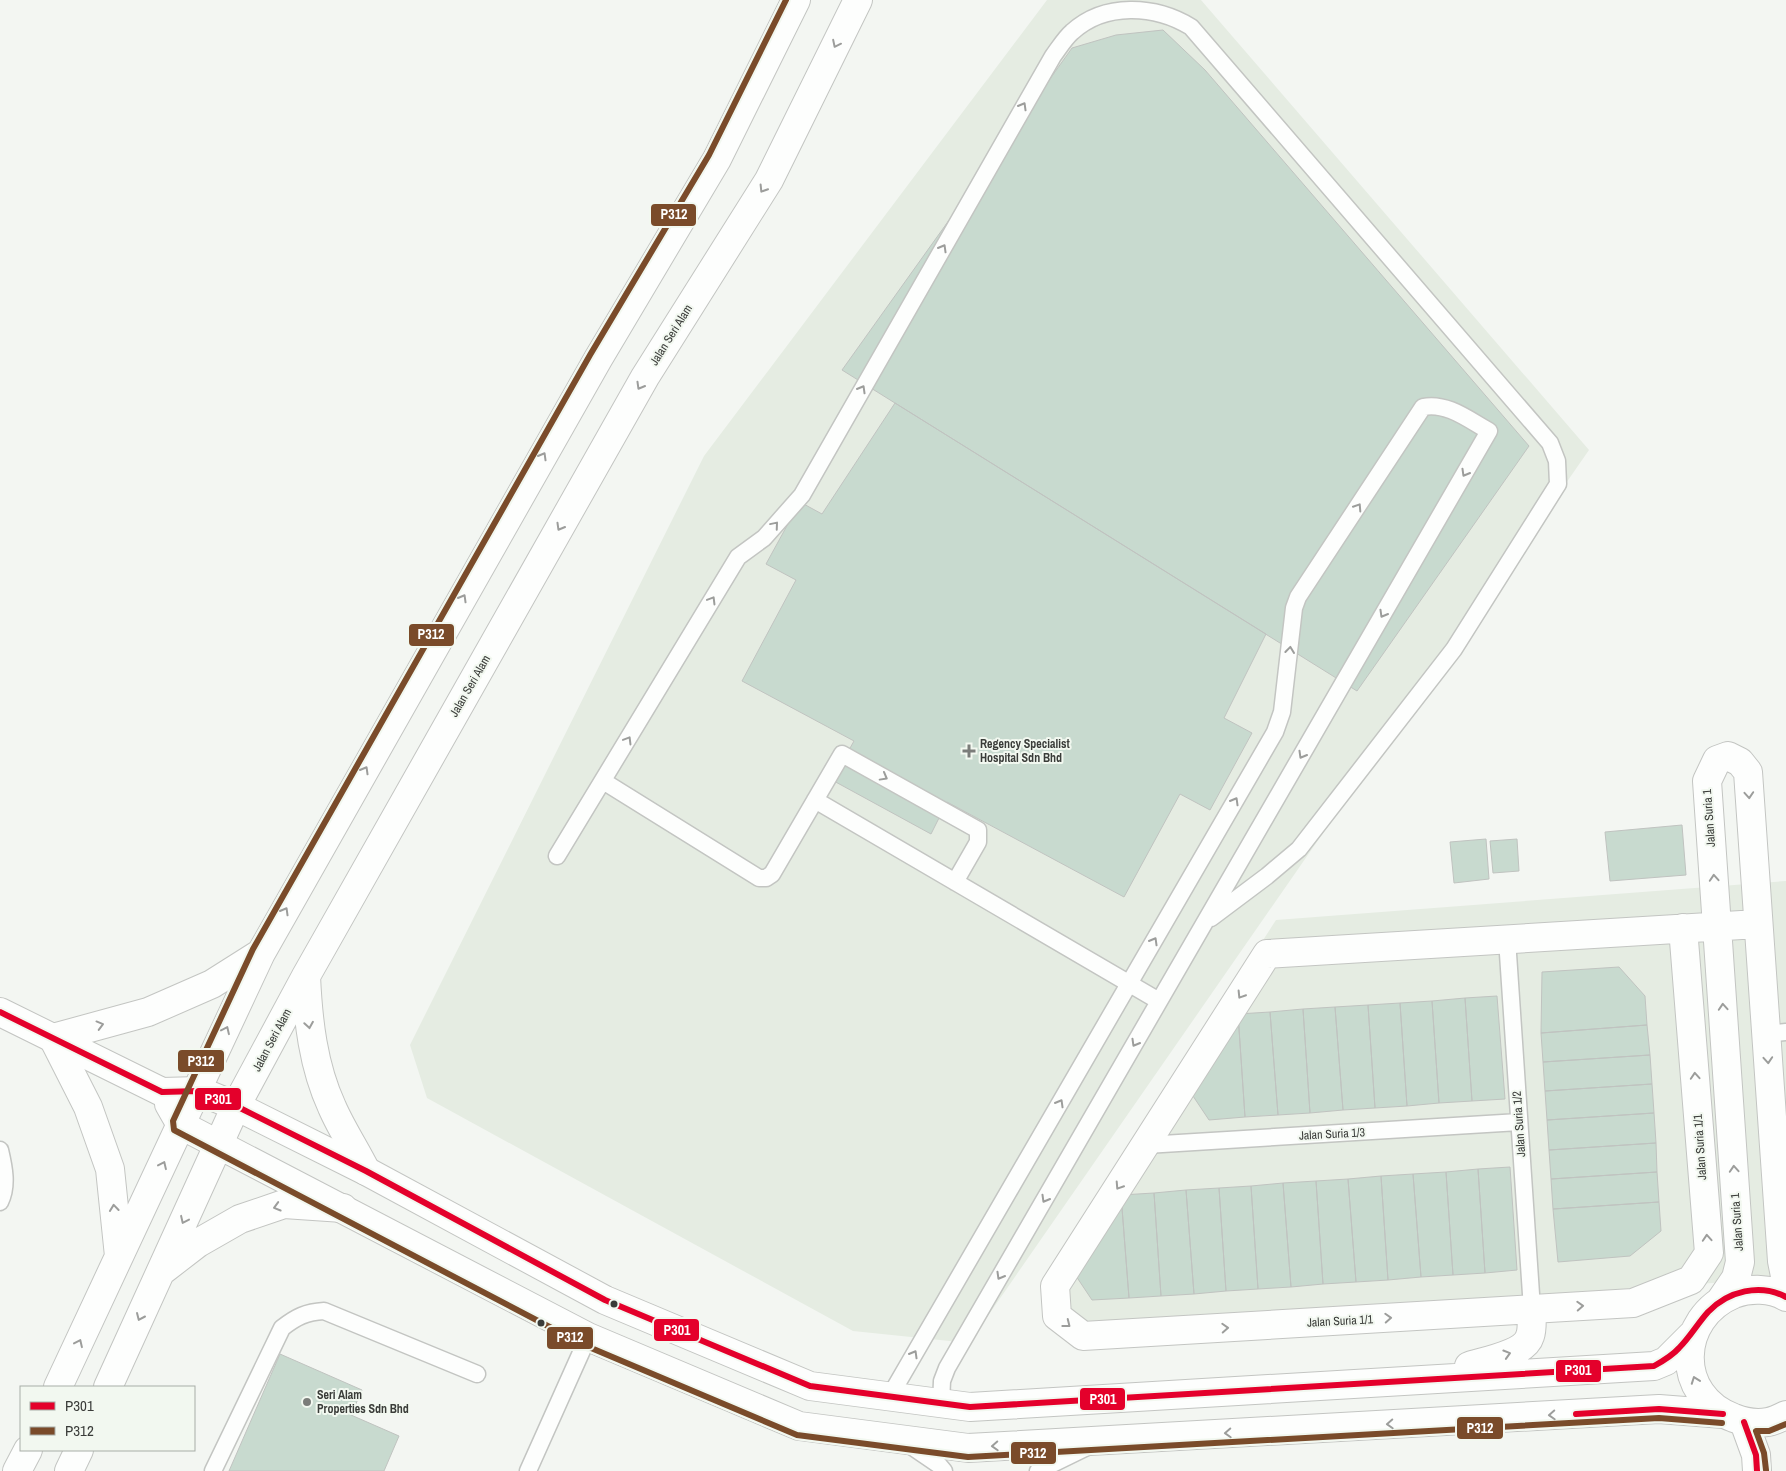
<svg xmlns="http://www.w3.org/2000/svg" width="1786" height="1471" viewBox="0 0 1786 1471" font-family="'Archivo Narrow',sans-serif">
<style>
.built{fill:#e5ece2}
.building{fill:#c8dacf;stroke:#c0c3c0}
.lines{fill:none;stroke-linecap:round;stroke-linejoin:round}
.service-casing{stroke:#c3c5c2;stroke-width:19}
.minor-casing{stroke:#c3c5c2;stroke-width:30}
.secondary-casing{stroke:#c3c5c2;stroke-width:30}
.service{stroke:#fdfefd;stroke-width:16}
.minor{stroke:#fdfefd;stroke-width:28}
.secondary{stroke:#fdfefd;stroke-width:28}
.bus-1-casing{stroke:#f2f8f0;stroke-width:10}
.bus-2-casing{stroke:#f2f8f0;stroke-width:10}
.bus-1{stroke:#e4002b;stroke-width:6}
.bus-2{stroke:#7a4b2a;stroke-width:6}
.oneway{stroke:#9c9d9b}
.poi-dot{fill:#7b7d7a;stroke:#f2f8f0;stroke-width:2}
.bus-dot{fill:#3a3c39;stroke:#f2f8f0;stroke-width:2}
.labels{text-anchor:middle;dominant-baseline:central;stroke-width:4;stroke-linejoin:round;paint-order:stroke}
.street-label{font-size:12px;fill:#3a3c39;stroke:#f2f8f0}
.poi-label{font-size:12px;font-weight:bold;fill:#3a3c39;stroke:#f2f8f0;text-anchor:start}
.line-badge{stroke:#f2f8f0;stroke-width:2}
.badge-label{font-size:14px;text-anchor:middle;font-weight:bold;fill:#fff}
</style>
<rect width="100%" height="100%" fill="#f3f6f2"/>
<path class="built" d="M1047,0H1201L1589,450L969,1343L853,1331L427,1098L410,1045L704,456Z
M1786,881V1278L1048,1327L1043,1282L1276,920Z"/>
<path class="building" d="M1163,30L1205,70L1529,446L1357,691L842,370L1072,48L1116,35Z
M895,403L1266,634L1224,718L1252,733L1210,810L1180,794L1124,897L947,802L931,834L832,780L854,741L742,681L796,580L766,564L800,502L822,514Z
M1682,825L1686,875L1610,881L1605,832Z
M1486,839L1489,879L1454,883L1450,842Z
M1517,839L1519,871L1493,873L1490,841Z
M1619,967L1645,996L1647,1025L1541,1033L1542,972Z
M1497,996L1505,1099L1472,1101L1465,998Z
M1465,998L1472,1101L1439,1103L1432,1001Z
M1432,1001L1439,1103L1407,1106L1400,1003Z
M1400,1003L1407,1106L1375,1108L1368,1005Z
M1368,1005L1375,1108L1343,1110L1335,1007Z
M1335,1007L1343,1110L1310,1113L1303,1009Z
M1303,1009L1310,1113L1278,1115L1270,1012Z
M1270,1012L1278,1115L1245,1117L1238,1014Z
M1238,1014L1245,1117L1209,1120L1189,1090Z
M1647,1025L1650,1055L1543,1062L1541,1033Z
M1650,1055L1652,1084L1545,1091L1543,1062Z
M1652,1084L1654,1113L1547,1120L1545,1091Z
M1654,1113L1656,1143L1549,1150L1547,1120Z
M1656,1143L1657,1172L1551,1179L1549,1150Z
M1510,1167L1517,1270L1485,1273L1478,1169Z
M1478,1169L1485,1273L1453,1275L1446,1172Z
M1446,1172L1453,1275L1421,1277L1413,1174Z
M1657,1172L1659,1202L1553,1209L1551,1179Z
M1413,1174L1421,1277L1388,1280L1381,1176Z
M1381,1176L1388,1280L1356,1282L1348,1179Z
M1348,1179L1356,1282L1323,1284L1316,1181Z
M1316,1181L1323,1284L1291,1287L1283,1183Z
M1283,1183L1291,1287L1258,1289L1251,1186Z
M1251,1186L1258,1289L1226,1291L1219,1188Z
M1219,1188L1226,1291L1194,1294L1186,1190Z
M1186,1190L1194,1294L1161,1296L1154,1193Z
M1154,1193L1161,1296L1129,1298L1121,1195Z
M1121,1195L1129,1298L1092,1300L1072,1270Z
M1659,1202L1661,1231L1630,1256L1558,1262L1553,1209Z
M280,1354L362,1390L351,1415L399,1436L384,1471H229Z"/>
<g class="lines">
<defs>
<path id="service" d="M603,781L759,878H766L772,874L842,754L978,830V842L955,882
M815,800L1159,1001
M557,856L738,557L764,538L802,495L1053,56C1059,48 1065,38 1072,32C1105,2 1155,5 1191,27L1550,443L1557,461L1558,484L1454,649L1299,849L1267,876L1211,918
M1507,939L1532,1309
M1766,1034L1786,1032
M1146,1145L1519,1122
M0,1150C4,1167 8,1186 0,1202
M890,1396L1275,732L1282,712L1294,608L1298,597L1423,407C1447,402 1469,420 1489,431L947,1368L942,1381L941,1403
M908,1444L939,1465L944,1471
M213,1471L282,1328C296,1317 306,1312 324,1311L477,1374
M528,1471L588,1337
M1038,1471L1087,1447"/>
<path id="minor" d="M1683,928L1709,1253L1691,1280L1633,1303L1083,1336L1057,1316L1055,1286L1267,954L1758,924
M0,1012L162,1092L199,1091L236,1106L366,1171L605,1300L810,1386L970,1407L1654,1366L1666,1361L1692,1335
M169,1104L181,1125L588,1337L799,1426L968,1448L1659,1409L1723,1414
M1786,1297C1771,1288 1750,1288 1734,1294C1676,1318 1674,1396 1734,1418C1744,1422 1757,1424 1768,1422C1774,1421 1780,1418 1786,1415
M1721,1300L1736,1278L1740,1262L1707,781L1717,760L1728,756L1740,762L1748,772L1782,1261L1786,1281
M1469,1366C1485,1361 1525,1354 1530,1336C1533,1328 1531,1318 1532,1309
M1744,1422L1756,1455L1757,1471"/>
<path id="secondary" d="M306,976C308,1020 313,1066 332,1107C341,1128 355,1149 366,1171
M119,1256L110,1169L88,1107L53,1038L148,1012L212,984L261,953
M163,1270L198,1243L240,1219L284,1204L343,1208
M58,1387L261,953L598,359L717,159L796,0
M108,1387L236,1106L306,976L645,377L769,180L858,0
M17,1471L28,1450
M69,1471L79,1450"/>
</defs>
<use href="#service" class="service-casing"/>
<use href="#minor" class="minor-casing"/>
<use href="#secondary" class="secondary-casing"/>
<use href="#service" class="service"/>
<use href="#minor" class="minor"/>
<use href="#secondary" class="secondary"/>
<defs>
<path id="bus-1" d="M0,1012L162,1092L199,1091L236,1106L366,1171L605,1300L810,1386L970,1407L1654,1366C1663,1361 1672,1356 1679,1348C1690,1337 1698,1323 1708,1312C1728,1291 1760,1283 1786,1297
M1576,1414L1659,1409L1723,1414
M1744,1422L1756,1455L1757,1471"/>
<path id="bus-2" d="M786,0L709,155L590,355L253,949L173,1121L174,1130L584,1345L797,1435L968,1457L1659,1418L1722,1423
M1766,1470L1764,1453L1756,1431H1769L1786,1424"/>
</defs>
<use href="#bus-1" class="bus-1-casing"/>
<use href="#bus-2" class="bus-2-casing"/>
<use href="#bus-1" class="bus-1"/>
<use href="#bus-2" class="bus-2"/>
</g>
<defs><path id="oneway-chevron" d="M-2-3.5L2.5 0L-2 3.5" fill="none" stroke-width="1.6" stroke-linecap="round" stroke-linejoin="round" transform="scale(1.25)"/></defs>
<g class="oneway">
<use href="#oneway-chevron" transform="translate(836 44) rotate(116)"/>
<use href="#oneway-chevron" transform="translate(1023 106) rotate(-60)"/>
<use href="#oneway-chevron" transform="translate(763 189) rotate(122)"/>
<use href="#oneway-chevron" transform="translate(943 248) rotate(-60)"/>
<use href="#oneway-chevron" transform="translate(640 386) rotate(120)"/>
<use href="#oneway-chevron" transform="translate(862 389) rotate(-60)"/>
<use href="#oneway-chevron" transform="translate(543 456) rotate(-60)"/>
<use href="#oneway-chevron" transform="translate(1465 473) rotate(120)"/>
<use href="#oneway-chevron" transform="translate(1358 507) rotate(-57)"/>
<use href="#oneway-chevron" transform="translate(775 525) rotate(-50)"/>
<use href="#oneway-chevron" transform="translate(560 527) rotate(120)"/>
<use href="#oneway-chevron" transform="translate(463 598) rotate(-60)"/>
<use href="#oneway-chevron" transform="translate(712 600) rotate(-59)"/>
<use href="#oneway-chevron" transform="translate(1383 614) rotate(120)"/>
<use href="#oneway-chevron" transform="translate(1290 650) rotate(-83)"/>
<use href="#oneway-chevron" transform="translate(628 740) rotate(-59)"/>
<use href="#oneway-chevron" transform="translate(1302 755) rotate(120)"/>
<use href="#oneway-chevron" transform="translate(365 770) rotate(-60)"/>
<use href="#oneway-chevron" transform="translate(884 777) rotate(29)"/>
<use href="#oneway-chevron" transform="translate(1749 795) rotate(86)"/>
<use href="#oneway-chevron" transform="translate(1235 801) rotate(-60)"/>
<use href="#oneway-chevron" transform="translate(1714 878) rotate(-94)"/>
<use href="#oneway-chevron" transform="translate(285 911) rotate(-60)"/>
<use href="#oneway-chevron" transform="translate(1154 941) rotate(-60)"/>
<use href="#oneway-chevron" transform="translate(1241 995) rotate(122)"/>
<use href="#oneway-chevron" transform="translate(1723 1007) rotate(-94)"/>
<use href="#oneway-chevron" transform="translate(100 1025) rotate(-15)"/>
<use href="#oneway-chevron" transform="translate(309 1025) rotate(81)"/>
<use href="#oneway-chevron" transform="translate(226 1030) rotate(-65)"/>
<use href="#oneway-chevron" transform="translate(1135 1043) rotate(120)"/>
<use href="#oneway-chevron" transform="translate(1768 1060) rotate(86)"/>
<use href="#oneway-chevron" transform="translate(1695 1076) rotate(-94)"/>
<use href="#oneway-chevron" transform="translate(1060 1103) rotate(-60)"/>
<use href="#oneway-chevron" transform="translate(163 1165) rotate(-65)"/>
<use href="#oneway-chevron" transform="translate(1734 1169) rotate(-94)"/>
<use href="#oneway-chevron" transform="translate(1119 1186) rotate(123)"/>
<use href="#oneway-chevron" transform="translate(1045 1199) rotate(120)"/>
<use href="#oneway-chevron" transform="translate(277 1207) rotate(164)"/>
<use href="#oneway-chevron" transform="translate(114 1208) rotate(-96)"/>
<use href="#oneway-chevron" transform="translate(184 1220) rotate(115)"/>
<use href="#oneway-chevron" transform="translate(1707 1238) rotate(-94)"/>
<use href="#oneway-chevron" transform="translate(1000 1276) rotate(120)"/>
<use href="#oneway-chevron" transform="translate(1580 1306) rotate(-3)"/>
<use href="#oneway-chevron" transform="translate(140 1317) rotate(114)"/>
<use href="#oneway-chevron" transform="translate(1388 1318) rotate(-3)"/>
<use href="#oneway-chevron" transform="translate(1067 1324) rotate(38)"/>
<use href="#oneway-chevron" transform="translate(1225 1328) rotate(-3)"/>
<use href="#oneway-chevron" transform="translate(79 1343) rotate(-65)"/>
<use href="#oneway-chevron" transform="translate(914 1354) rotate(-60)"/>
<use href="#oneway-chevron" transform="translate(1507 1354) rotate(-17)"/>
<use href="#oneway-chevron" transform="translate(1695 1380) rotate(-110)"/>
<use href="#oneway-chevron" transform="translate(1552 1415) rotate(177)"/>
<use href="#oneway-chevron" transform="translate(1390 1424) rotate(177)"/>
<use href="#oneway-chevron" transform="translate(1228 1433) rotate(177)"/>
<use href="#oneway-chevron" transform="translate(995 1446) rotate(177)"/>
</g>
<g class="poi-dot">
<path d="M966.5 743.5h5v5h5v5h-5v5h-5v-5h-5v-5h5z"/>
<circle cx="307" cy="1402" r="5"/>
</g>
<g class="bus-dot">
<circle cx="614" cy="1304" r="4.5"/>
<circle cx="541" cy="1323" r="4.5"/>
</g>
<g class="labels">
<g class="street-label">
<text transform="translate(671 335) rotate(-58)">Jalan Seri Alam</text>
<text transform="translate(470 686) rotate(-60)">Jalan Seri Alam</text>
<text transform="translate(1709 818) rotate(-94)">Jalan Suria 1</text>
<text transform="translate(272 1040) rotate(-62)">Jalan Seri Alam</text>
<text transform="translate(1519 1124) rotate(-94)">Jalan Suria 1/2</text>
<text transform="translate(1332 1134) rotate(-3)">Jalan Suria 1/3</text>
<text transform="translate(1700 1147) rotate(-94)">Jalan Suria 1/1</text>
<text transform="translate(1737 1222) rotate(-94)">Jalan Suria 1</text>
<text transform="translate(1340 1321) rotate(-3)">Jalan Suria 1/1</text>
</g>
<g class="poi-label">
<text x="980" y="744">Regency Specialist<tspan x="980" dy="14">Hospital Sdn Bhd</tspan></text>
<text x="317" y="1395">Seri Alam<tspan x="317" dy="14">Properties Sdn Bhd</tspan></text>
</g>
</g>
<g class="line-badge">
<rect x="650" y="203" width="47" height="24" rx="5" fill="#7a4b2a"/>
<rect x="408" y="623" width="47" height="24" rx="5" fill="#7a4b2a"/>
<rect x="177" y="1049" width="48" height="24" rx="5" fill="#7a4b2a"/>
<rect x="194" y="1087" width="48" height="24" rx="5" fill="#e4002b"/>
<rect x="653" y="1318" width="47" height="24" rx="5" fill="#e4002b"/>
<rect x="546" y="1326" width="48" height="24" rx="5" fill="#7a4b2a"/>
<rect x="1555" y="1359" width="47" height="24" rx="5" fill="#e4002b"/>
<rect x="1079" y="1387" width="47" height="24" rx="5" fill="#e4002b"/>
<rect x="1456" y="1416" width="48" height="24" rx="5" fill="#7a4b2a"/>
<rect x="1010" y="1441" width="47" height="24" rx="5" fill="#7a4b2a"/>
</g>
<g class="badge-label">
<text x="674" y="219">P312</text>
<text x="431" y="639">P312</text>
<text x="201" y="1066">P312</text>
<text x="218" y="1104">P301</text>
<text x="677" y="1335">P301</text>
<text x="570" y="1342">P312</text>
<text x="1578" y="1375">P301</text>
<text x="1103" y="1404">P301</text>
<text x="1480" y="1433">P312</text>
<text x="1033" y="1458">P312</text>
</g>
<rect x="20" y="1386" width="175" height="65" fill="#f2f8f0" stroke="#a8ada7"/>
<rect x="30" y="1402" width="25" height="8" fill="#e4002b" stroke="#a8ada7"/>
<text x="65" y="1411" font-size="15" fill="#3a3c39">P301</text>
<rect x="30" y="1427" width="25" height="8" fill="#7a4b2a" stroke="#a8ada7"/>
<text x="65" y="1436" font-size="15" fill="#3a3c39">P312</text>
</svg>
